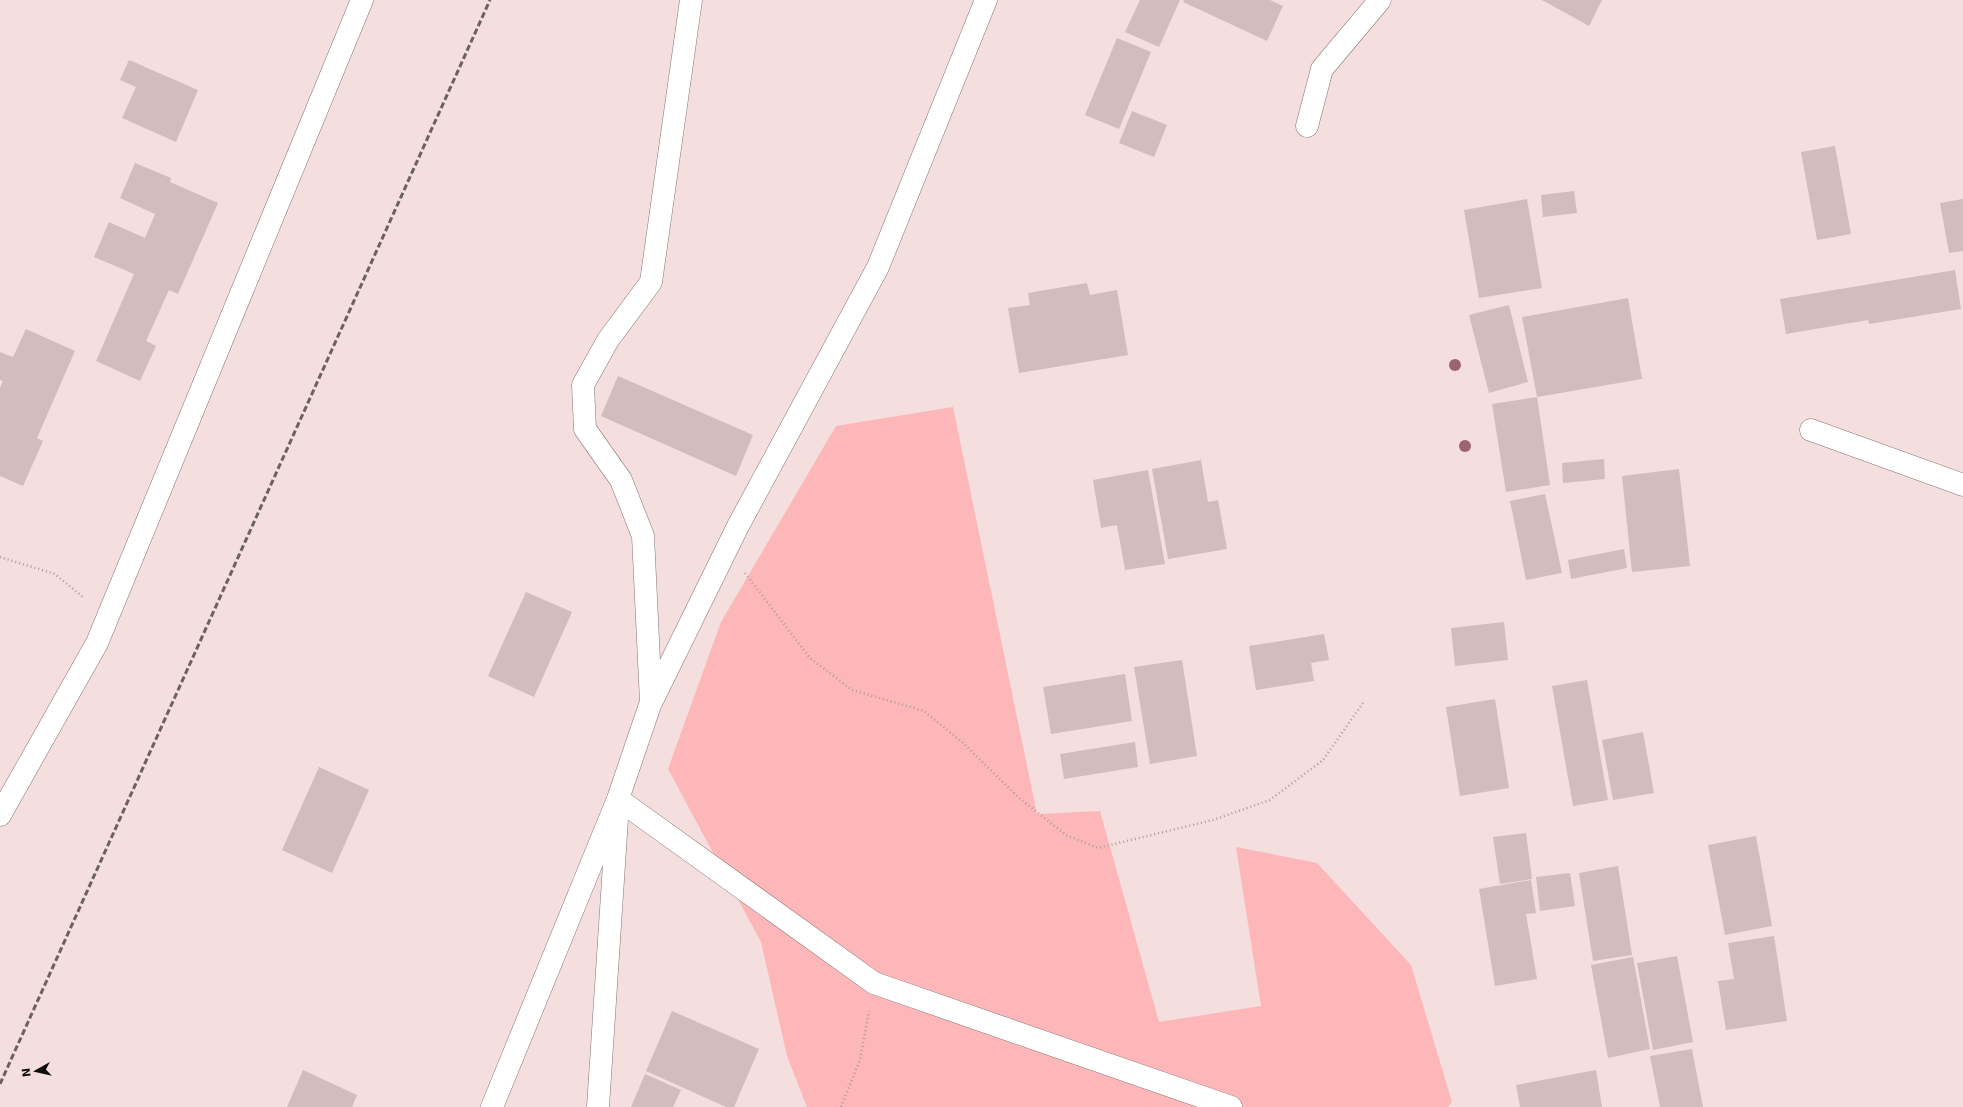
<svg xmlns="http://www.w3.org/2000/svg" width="1963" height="1107" viewBox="0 0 1963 1107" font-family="'DejaVu Sans',sans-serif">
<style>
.green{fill:#fdb7b8}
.building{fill:#d2bcbc}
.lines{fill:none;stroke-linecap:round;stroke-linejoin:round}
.minor-casing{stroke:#867373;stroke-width:23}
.path{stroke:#ad9b9b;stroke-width:2.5;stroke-dasharray:1 3;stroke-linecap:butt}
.minor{stroke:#fff;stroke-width:22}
.rail{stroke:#6d6060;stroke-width:3;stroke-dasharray:6 3;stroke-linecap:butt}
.tree{fill:#9c646e}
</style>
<rect width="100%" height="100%" fill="#f4dede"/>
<path class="green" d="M953,407L1037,814L1100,811L1159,1022L1261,1006L1236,847L1317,863L1411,965L1452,1102L1448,1107H807L787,1056L761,942L668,769L721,622L836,426Z"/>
<path class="building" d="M1140,0H1180L1159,47L1125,32Z
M1184,0H1270L1283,6L1267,41L1183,2Z
M1542,0H1602L1589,26Z
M1117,38L1151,52L1119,129L1085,115Z
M129,60L198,90L176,142L122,118L136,87L120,80Z
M1132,111L1167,125L1154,157L1119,143Z
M1835,146L1851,234L1817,240L1801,152Z
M135,163L171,178L170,182L218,203L178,294L169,290L146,341L156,346L140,381L96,361L134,274L94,257L109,222L145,238L155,214L120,198Z
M1574,191L1577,213L1543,217L1541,195Z
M1527,199L1542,288L1479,298L1464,210Z
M1963,199V251L1949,253L1940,203Z
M1955,270L1961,309L1869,324L1868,320L1786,334L1780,299Z
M1087,283L1090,295L1117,290L1128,355L1019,373L1008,308L1030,305L1028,293Z
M1628,298L1642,379L1537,397L1522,317Z
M1509,305L1528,382L1489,393L1469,315Z
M26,329L75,351L37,438L43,441L23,486L0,476V388L3,381L0,380V352L13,357Z
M618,376L753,435L736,476L601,416Z
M1537,397L1550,485L1506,492L1492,404Z
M1604,459L1605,479L1563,483L1562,463Z
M1201,460L1208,502L1218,500L1227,549L1168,559L1152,469Z
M1679,469L1690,566L1632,572L1622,476Z
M1148,470L1165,564L1125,570L1117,525L1101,528L1093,480Z
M1545,494L1562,573L1526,580L1510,501Z
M1624,549L1627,568L1571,579L1568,560Z
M526,592L572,612L534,697L488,676Z
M1504,622L1508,660L1455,666L1451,628Z
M1324,634L1329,660L1311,663L1314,681L1256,690L1249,646Z
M1182,660L1197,756L1150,764L1134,667Z
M1125,674L1132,721L1051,734L1043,687Z
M1587,680L1608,800L1573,806L1552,686Z
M1495,699L1509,788L1460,796L1446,707Z
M1643,732L1654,793L1613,800L1602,740Z
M1135,742L1138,767L1064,779L1060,754Z
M319,767L369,790L332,873L282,850Z
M1526,833L1532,879L1500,884L1493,837Z
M1756,836L1772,926L1725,935L1708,845Z
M1618,866L1632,955L1593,961L1579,873Z
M1570,873L1575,906L1540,911L1536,877Z
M1531,880L1536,913L1526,914L1537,979L1495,986L1479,889Z
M1774,936L1787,1021L1726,1030L1718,981L1734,979L1728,943Z
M1677,956L1693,1042L1653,1050L1637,963Z
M1633,957L1650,1049L1608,1058L1591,965Z
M672,1011L759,1049L734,1107H726L646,1071Z
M1692,1049L1703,1107H1660L1650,1056Z
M303,1070L357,1095L352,1107H287Z
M1596,1070L1602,1107H1520L1516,1085Z
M645,1074L681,1090L673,1107H631Z"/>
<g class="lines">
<defs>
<path id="minor" d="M1307,126L1322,69L1380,0
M1811,430L1963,485
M652,701L738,526L878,267L986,0
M618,799L874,983L1231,1107
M0,815L97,643L362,0
M492,1107L618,799L651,702L643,536L621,480L585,429L583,385L608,340L651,282L691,0
M598,1107L617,819"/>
</defs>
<use href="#minor" class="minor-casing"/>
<path class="path" d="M0,557L55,574L84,598
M745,573L810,658L852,690L924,711L962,742L1019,798L1066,835L1098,848L1213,820L1270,800L1323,760L1363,703
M841,1107L860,1060L869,1011"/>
<use href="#minor" class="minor"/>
<path class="rail" d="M0,1084L490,0"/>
</g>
<g class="tree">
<circle cx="1455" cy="365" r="6"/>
<circle cx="1465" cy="446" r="6"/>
</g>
<g transform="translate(36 1071) rotate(262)" stroke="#f4dede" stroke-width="3" paint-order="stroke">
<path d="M0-3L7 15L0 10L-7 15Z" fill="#120b0b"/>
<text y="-6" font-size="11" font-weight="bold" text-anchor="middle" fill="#120b0b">N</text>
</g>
</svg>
